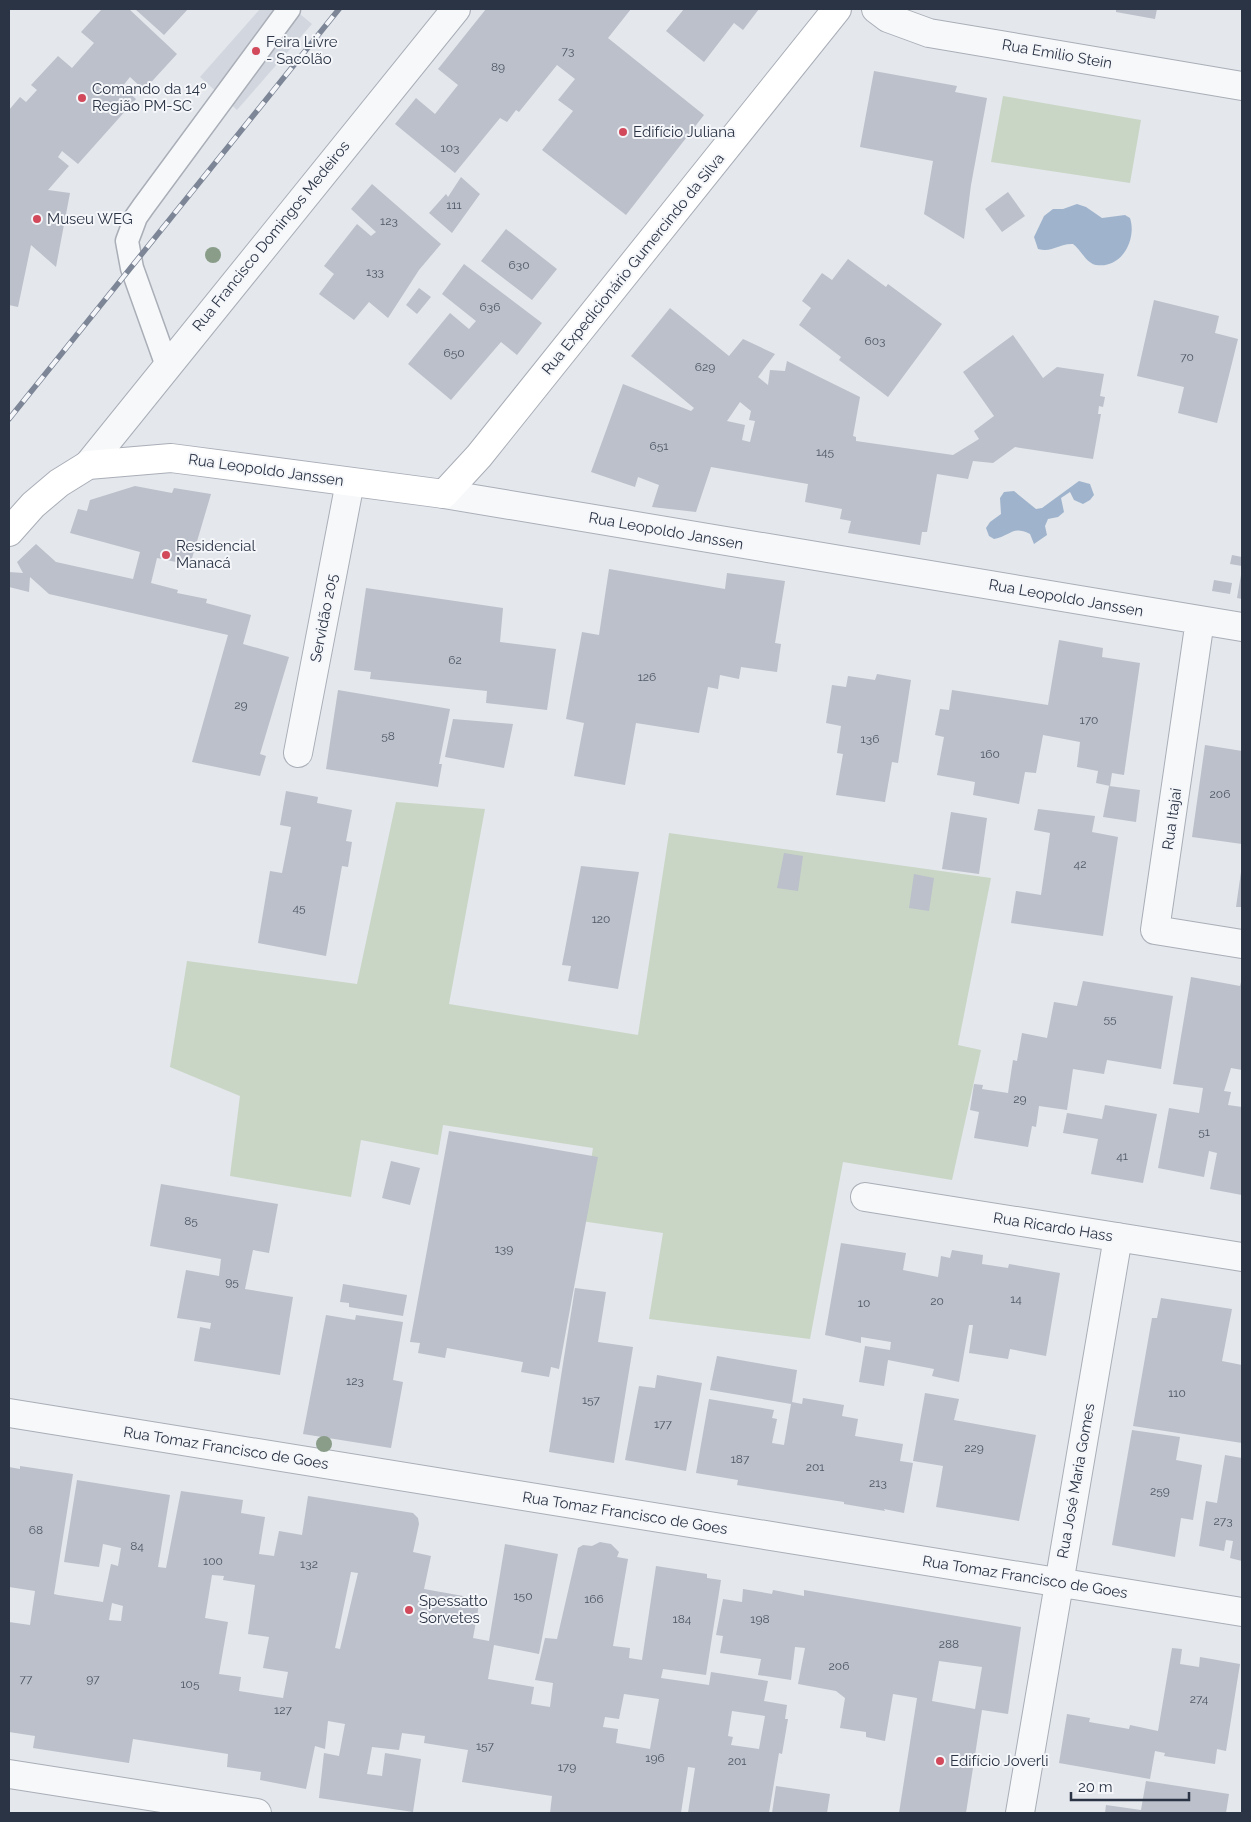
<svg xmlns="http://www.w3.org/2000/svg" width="1251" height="1822" viewBox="0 0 1251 1822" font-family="Raleway,sans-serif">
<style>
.built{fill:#d2d6de}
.green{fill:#c9d6c5}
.water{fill:#9fb4cc}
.building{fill:#bbc0ca;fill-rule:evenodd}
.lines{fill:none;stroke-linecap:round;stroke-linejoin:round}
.lane-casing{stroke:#a9aeb7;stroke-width:25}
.street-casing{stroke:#a9aeb7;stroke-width:30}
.secondary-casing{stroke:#a9aeb7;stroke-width:30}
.lane{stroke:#f7f8fa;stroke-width:22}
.street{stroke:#f7f8fa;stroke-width:28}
.secondary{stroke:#fff;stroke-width:28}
.rail-casing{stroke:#7d8696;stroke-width:5.5}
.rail{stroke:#f4f6f9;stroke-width:4;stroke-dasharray:11;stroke-linecap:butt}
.tree{fill:#899d89}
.poi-dot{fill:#d1495b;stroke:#f4f6f9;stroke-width:2}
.labels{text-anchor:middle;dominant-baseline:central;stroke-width:4;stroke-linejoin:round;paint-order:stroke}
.number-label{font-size:12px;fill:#4f5766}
.poi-label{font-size:15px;fill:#2b3445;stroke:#f4f6f9;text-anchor:start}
.street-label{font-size:15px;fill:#2b3445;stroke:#f4f6f9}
</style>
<rect width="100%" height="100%" fill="#e4e7ec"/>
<path class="built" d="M260,9H294L312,24L237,110L200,77Z"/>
<path class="green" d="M1003,96L1141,120L1130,183L991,162Z
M396,802L485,809L449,1004L638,1035L669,833L991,878L958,1045L981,1050L952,1180L843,1162L810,1339L649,1319L663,1233L581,1221L593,1148L443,1125L438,1155L361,1140L351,1197L230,1176L240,1096L170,1067L187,961L357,984Z"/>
<path class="water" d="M1077,204L1086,207L1102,218L1125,215L1130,218C1137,239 1122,269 1096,265C1086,263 1081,250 1073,244C1059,243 1053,253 1038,249L1034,237L1044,216L1053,209H1063Z
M1079,481L1090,484L1094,495L1090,500L1083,504L1074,500L1070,492L1061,498L1064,512L1058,517L1048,519L1045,526L1047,535L1034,544L1030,534C1012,525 1011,536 994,539L989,536L986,528L990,522L1001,514L1000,498L1004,492L1014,491L1036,509L1042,508Z"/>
<path class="building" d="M102,9H129L177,54L144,90L130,77L122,87L136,99L78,164L62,151L58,157L69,166L48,190L70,193L56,267L31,245L18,307L9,305V110L20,97L26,102L37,90L31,85L58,56L72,68L94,43L81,32Z
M135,9H188L164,35Z
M486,9H631L608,38L704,115L626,215L542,150L573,111L558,100L575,79L557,65L519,112L516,110L507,122L500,118L455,173L395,124L416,98L435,114L458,85L438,69Z
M684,9H759L743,30L734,23L704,62L666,31Z
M1116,9H1157L1155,19L1116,12Z
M874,71L957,86L955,92L987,98L971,185L964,239L924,214L933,161L860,147Z
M461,177L480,194L452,233L429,213L446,194L448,197Z
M372,184L441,244L419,270L388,318L369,302L354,320L319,294L334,274L324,266L357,224L371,236L376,232L351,209Z
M1008,192L1025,216L1002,232L985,209Z
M506,229L557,269L532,300L481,261Z
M848,259L886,287L888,284L942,324L888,397L839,360L841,357L799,325L811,308L802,301L822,273L832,280Z
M464,264L542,323L517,355L501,342L451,400L408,364L450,313L469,329L476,321L442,294Z
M419,288L431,297L417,314L406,305Z
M1154,300L1219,316L1215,333L1238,339L1217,423L1178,413L1184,387L1137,376Z
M670,308L729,356L743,339L775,354L758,377L768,385L770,370L785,371L787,361L860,397L853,436L856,437V441L953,455L979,439L974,431L994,416L963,372L1013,335L1043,378L1057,367L1104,374L1100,396L1105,397L1103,407L1099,406L1098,414H1101L1093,459L1015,447L993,463L973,461L968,479L937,474L927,532H922L920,545L848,533L851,521L840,519L842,509L805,502L808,484L711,467L696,512L652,507L659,485L638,477L635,487L591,472L623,384L691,411L694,408L631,356ZM740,402L751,411L749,420L755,421L750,442L742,440L745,425L727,421Z
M135,486L172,493L174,488L211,494L190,565L157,558L151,583L178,590L177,593L207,599L206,603L251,615L243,644L289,657L260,754L266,756L260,776L192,762L228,635L49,594L30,577L29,592L9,587V572L23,573L17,562L36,544L56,562L133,579L140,552L70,533L78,509L87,511L90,500Z
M1232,555L1242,557V566L1230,564Z
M609,569L725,589L727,573L785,581L775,643L781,644L777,672L741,667L739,679L720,675L718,689L708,687L699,733L636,723L625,785L574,776L584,723L566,719L582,632L599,635Z
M1241,575H1242V599L1237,598Z
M1214,580L1232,583L1230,594L1212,591Z
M366,588L503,608L500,642L556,649L547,710L486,703L487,691L370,679L371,672L354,670Z
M1059,640L1103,648L1102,657L1140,663L1124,775L1112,773L1110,786L1096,783L1098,771L1077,767L1080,742L1043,735L1036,773L1025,772L1019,804L973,795L975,782L937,775L944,737L935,735L940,709L949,710L952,690L1048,705Z
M877,674L911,680L898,763L892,762L885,802L836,795L843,754L837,753L841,726L826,723L832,685L846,687L848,676L875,680Z
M338,690L450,709L439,764H442L438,787L326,769Z
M453,719L513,724L504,768L445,757Z
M1205,745L1242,751V844L1192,837Z
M1109,786L1140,790L1136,822L1103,817Z
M286,791L318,797L317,803L352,810L346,841L352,842L348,867L342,866L326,956L258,943L270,871L282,873L291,827L280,825Z
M1038,809L1095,816L1092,832L1118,837L1103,936L1011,923L1016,891L1041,895L1050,833L1034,830Z
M951,812L987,818L979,874L942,869Z
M784,853L803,856L798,891L777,888Z
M581,866L639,872L618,989L568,981L571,966L562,965Z
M1241,872H1242V907H1236Z
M914,874L934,878L929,911L909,908Z
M1191,977L1240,986L1242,978V1070L1231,1068L1224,1091L1231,1092L1228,1105L1242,1107V1195L1210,1189L1217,1153L1209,1151L1204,1177L1158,1168L1169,1108L1199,1113L1203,1088L1173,1084Z
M1083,981L1173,996L1161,1069L1107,1060L1104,1074L1073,1069L1067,1110L1039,1106L1036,1127L1032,1126L1028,1147L974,1138L979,1112L970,1110L974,1084L983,1085L982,1089L1008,1093L1013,1060L1017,1061L1022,1033L1047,1038L1054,1002L1077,1006Z
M1105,1105L1157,1114L1143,1183L1091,1174L1098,1139L1063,1133L1067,1113L1102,1119Z
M449,1131L598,1157L559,1369L551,1367L549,1377L521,1372L523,1362L447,1348L445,1358L418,1353L420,1343L410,1342Z
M391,1161L420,1168L410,1205L382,1198Z
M161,1184L278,1204L269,1253L253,1250L245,1289L293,1297L280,1375L194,1361L200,1327L210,1329L211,1323L177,1318L186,1270L219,1276L221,1259L150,1246Z
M841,1243L906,1253L903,1270L938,1277L941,1256L950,1258L952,1250L983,1255L982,1264L1008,1268L1009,1264L1060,1273L1046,1356L1010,1349L1008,1359L969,1353L973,1325H969L959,1382L932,1376L934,1369L888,1360L884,1386L859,1382L865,1346L890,1350L891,1342L861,1337V1343L825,1335Z
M343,1284L407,1295L403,1316L349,1307V1303L340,1302Z
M575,1288L606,1292L598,1342L633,1347L614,1463L549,1452Z
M1161,1298L1232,1309L1222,1361L1242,1365V1443L1133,1426L1152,1318H1157Z
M326,1315L355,1320L356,1315L403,1322L393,1380L403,1382L391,1448L303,1434Z
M717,1356L797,1370L792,1402L802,1404L803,1398L844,1405L842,1416L858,1419L855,1436L903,1444L900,1461L913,1463L904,1513L884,1509L885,1511L844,1504V1502L737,1485L738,1480L696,1473L709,1399L774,1410L772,1418L777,1419L772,1443L784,1445L791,1404L710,1390Z
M657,1375L702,1383L686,1471L625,1460L639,1386L655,1388Z
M925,1393L959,1399L954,1420L1036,1435L1019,1521L936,1507L943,1466L913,1461Z
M1132,1430L1180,1437L1176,1460L1202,1465L1193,1520L1181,1518L1175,1557L1112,1545Z
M1225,1455L1242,1458V1561L1230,1558L1233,1541L1226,1540L1224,1551L1199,1546L1206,1501L1217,1503Z
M20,1466L73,1474L54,1594L58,1595L103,1602L111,1564L118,1566L121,1548L103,1544L99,1567L64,1562L77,1480L170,1495L158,1567L166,1568L181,1491L243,1500L241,1513L265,1517L259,1554L274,1556L279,1531L302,1535L308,1496L413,1513L418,1518L419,1524L413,1552L431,1556L424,1589L480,1599L473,1638L489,1641L505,1544L558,1554L539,1654L494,1645L488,1679L534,1687L531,1704L550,1707L553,1683L535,1680L545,1638L557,1639L578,1548L583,1545L592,1546L600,1542L611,1544L619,1552L617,1557L628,1559L613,1646L630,1648L629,1658L642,1660L656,1566L707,1574V1578L721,1580L706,1675L663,1669L661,1678L709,1685L711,1672L768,1681L764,1701L787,1705L785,1719H788L782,1754L779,1753L769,1813H688L695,1768L688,1767L681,1813H550L552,1796L462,1782L468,1750L424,1743L425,1736L402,1733L399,1750L372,1747L367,1774L382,1776L385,1753L421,1759L413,1812L319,1798L324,1753L339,1756L345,1724L328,1721L325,1749L315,1746L306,1789L260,1780L261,1772L227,1767L228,1754L133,1739L129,1763L33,1748L35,1736L9,1732V1622L30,1625L35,1591L9,1587V1467L20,1469ZM351,1572L358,1573L340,1649L335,1648ZM212,1575L224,1576L223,1580L255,1585L248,1634L269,1637L263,1668L288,1672L283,1698L239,1691L241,1677L219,1674L228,1622L205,1618ZM112,1603L123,1606L121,1621L109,1620ZM624,1694L659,1699L650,1749L616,1743L618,1729L603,1727L605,1717L619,1719ZM732,1711L765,1716L759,1749L731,1745L733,1737L728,1736Z
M743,1589L772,1594L773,1590L804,1596V1590L1021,1627L1008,1714L982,1710L966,1813H899L917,1698L893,1694L885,1741L866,1737V1732L840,1728L845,1698L836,1691L798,1684L805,1648L795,1647L791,1680L758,1675L761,1659L720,1653L723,1636L716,1635L723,1599L742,1602ZM939,1661L982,1667L975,1709L932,1701Z
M1172,1648L1182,1649L1180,1664L1199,1667L1200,1657L1240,1664L1226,1751L1217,1749L1215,1764L1164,1756L1165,1753L1155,1751L1150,1779L1059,1763L1067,1714L1090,1718L1089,1722L1129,1729L1130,1725L1158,1731Z
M1146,1781L1229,1794L1226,1813H1105L1106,1805L1141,1810Z
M776,1786L830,1794L827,1813H772Z"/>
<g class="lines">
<defs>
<path id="lane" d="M167,366L132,268L127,241L136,217L143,207L289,9"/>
<path id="street" d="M876,9L888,18L929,33L1242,86
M88,465L456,9
M444,494L1242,627
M1200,620L1155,930L1242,944
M298,753L350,482
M865,1197L1242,1257
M9,1413L1242,1612
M9,1774L257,1813
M1020,1813L1118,1237"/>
<path id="secondary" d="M9,532L33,505L59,483L88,465L171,458L444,494L479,456L837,9"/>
</defs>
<use href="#lane" class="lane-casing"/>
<use href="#street" class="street-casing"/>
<use href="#secondary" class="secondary-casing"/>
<use href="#lane" class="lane"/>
<use href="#street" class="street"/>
<use href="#secondary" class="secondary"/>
<defs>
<path id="rail" d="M9,419L339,9"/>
</defs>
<use href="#rail" class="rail-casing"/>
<use href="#rail" class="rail"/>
</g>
<g class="tree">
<circle cx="213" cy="255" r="8"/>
<circle cx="324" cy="1444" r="8"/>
</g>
<g class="poi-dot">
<circle cx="256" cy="51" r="5"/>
<circle cx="82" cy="98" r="5"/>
<circle cx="623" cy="132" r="5"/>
<circle cx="37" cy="219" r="5"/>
<circle cx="166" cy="555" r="5"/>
<circle cx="409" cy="1610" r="5"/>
<circle cx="940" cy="1761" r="5"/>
</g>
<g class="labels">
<g class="number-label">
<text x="568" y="51">73</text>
<text x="498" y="67">89</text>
<text x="450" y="148">103</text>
<text x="454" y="205">111</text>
<text x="389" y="221">123</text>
<text x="519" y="265">630</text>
<text x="375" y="272">133</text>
<text x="490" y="307">636</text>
<text x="875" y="341">603</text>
<text x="454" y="353">650</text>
<text x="1187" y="357">70</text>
<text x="705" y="367">629</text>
<text x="659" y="446">651</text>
<text x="825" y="452">145</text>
<text x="455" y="660">62</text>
<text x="647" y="677">126</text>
<text x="241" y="705">29</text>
<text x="1089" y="720">170</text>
<text x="388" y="736">58</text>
<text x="870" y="739">136</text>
<text x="990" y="754">160</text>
<text x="1220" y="794">206</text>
<text x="1080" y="864">42</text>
<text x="299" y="908">45</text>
<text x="601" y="919">120</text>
<text x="1110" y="1019">55</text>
<text x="1020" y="1099">29</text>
<text x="1204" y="1132">51</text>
<text x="1122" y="1156">41</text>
<text x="191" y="1221">85</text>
<text x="504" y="1249">139</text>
<text x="232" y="1282">95</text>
<text x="1016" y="1299">14</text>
<text x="937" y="1301">20</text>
<text x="864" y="1303">10</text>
<text x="355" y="1381">123</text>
<text x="1177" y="1393">110</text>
<text x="591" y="1400">157</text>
<text x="663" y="1424">177</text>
<text x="974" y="1448">229</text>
<text x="740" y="1459">187</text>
<text x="815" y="1467">201</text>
<text x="878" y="1483">213</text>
<text x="1160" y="1491">259</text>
<text x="1223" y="1521">273</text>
<text x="36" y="1530">68</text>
<text x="137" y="1546">84</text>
<text x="213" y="1561">100</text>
<text x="309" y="1564">132</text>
<text x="523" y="1596">150</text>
<text x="594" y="1599">166</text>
<text x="682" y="1619">184</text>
<text x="760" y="1619">198</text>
<text x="949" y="1644">288</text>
<text x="839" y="1666">206</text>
<text x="26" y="1679">77</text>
<text x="93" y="1679">97</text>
<text x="190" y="1684">105</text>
<text x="1199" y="1699">274</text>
<text x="283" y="1710">127</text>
<text x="485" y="1746">157</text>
<text x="655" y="1758">196</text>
<text x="737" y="1761">201</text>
<text x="567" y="1767">179</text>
</g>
<g class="poi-label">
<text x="266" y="42">Feira Livre<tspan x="266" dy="17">- Sacolão</tspan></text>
<text x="92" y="89">Comando da 14º<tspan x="92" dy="17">Região PM-SC</tspan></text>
<text x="633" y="132">Edifício Juliana</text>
<text x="47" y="219">Museu WEG</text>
<text x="176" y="546">Residencial<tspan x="176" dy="17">Manacá</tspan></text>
<text x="419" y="1601">Spessatto<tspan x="419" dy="17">Sorvetes</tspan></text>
<text x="950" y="1761">Edifício Joverli</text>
</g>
<g class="street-label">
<text transform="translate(1057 54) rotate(10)">Rua Emilio Stein</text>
<text transform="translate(271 236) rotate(-51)">Rua Francisco Domingos Medeiros</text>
<text transform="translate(633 264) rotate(-51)">Rua Expedicionário Gumercindo da Silva</text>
<text transform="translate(266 470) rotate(8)">Rua Leopoldo Janssen</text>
<text transform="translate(666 531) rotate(10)">Rua Leopoldo Janssen</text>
<text transform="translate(1066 598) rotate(10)">Rua Leopoldo Janssen</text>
<text transform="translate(324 618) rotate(-79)">Servidão 205</text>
<text transform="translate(1172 819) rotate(-82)">Rua Itajai</text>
<text transform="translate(1053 1227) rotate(9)">Rua Ricardo Hass</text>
<text transform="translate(226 1448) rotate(9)">Rua Tomaz Francisco de Goes</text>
<text transform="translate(1076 1481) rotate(-80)">Rua José Maria Gomes</text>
<text transform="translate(625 1513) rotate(9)">Rua Tomaz Francisco de Goes</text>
<text transform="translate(1025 1577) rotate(9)">Rua Tomaz Francisco de Goes</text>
</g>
</g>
<rect width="1251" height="1822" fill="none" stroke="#2b3445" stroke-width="20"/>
<path d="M1071 1792v8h118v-8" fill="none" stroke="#2b3445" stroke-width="2.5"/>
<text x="1078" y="1792" font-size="15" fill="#2b3445" stroke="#f4f6f9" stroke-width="4" paint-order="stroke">20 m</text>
</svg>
